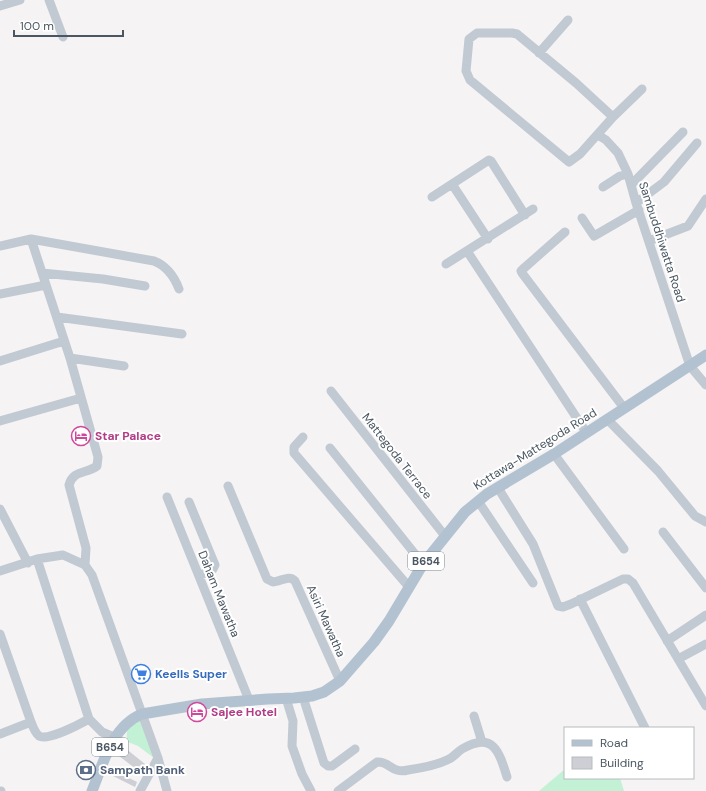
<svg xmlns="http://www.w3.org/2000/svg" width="706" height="791" viewBox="0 0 706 791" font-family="'DM Sans',sans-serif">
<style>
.green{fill:#c3f1d5}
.building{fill:#cdcfd5}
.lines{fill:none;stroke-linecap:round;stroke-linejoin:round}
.minor{stroke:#c1cad2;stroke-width:9}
.major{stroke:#b3c2d1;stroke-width:11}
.labels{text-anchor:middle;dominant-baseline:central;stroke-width:4;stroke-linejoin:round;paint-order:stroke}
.shield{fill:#fff;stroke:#808990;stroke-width:1}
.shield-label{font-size:11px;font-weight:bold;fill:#4a5661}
.street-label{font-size:12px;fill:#4a5661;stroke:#fff}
.hotel-label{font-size:12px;font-weight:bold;fill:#b23c85;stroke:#fff;text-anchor:start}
.shop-label{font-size:12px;font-weight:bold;fill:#366cbe;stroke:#fff;text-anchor:start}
.service-label{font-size:12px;font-weight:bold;fill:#4e5e75;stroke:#fff;text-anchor:start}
</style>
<rect width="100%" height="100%" fill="#f5f3f3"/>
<path class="green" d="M141,715L154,758L138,746L128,742C123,730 133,723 141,715Z
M565,769V778H620L624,791H539Z"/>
<path class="building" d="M125,748L145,764L140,772L119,756Z
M111,769L137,782L135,787L109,774Z"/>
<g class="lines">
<path class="minor" d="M49,0L63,37
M0,6L20,0
M477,33H512L517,34L576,83L613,117L580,154L569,162L470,80L466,71L469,39Z
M539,53L568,20
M613,117L642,89
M598,135L606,140L618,153L628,174L636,203L690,366L706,385
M452,184L488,239
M631,185L683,132
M603,187L620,176L628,174
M432,197L489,160L491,161L525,215
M636,203L664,182L697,143
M582,218L594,236L639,210
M565,232L523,269L521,271L522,273L624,408
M31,239L70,358L98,457L97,466C86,474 73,470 69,485L86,548L85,565
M649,241L688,226L706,199
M0,246L31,239L154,261C167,266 174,276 179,289
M467,251L586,432
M446,264L533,209
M42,273L103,279L145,286
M0,294L46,285
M57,317L182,334
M70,358L124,366
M0,361L64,341
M331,391L445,536
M607,419L658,471L695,516L706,522
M0,421L81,398
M303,437L294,447V453L409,587
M330,448L423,564
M554,454L624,549
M228,486L267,579L273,582C280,582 289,574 295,581L340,681
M498,488L533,544L558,606L563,607L571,604L623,579H628L633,583L706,706
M167,497L249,700
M478,501L533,583
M189,502L215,565L213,569L199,576
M0,509L28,563
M663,532L706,588
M37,559L89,719L102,732L114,737
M0,571L37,559L63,555L85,565L92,575L158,758L167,791
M580,599L645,728
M0,634L31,722C33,727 35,733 39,736C48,741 80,724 89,719
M667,641L706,615
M678,659L706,644
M303,697L324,763L328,766H332L355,749
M286,698L293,721L292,746L302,774L311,791
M474,716L482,742
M0,734L31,722
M0,791H1
M140,791L158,758
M338,791L377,762C390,761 391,774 408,770C421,768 435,766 447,760C453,758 457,752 462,749C493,731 499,751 507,777"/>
<path class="major" d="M92,791C103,764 112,726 142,714L202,704L268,699L294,698L312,696L324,692L340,681L374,642L389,621L423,564L465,512L487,494L554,454L706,355"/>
</g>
<defs>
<symbol id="hotel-ring" viewBox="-11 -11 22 22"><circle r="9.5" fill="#fff" stroke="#d1479c" stroke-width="1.5"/><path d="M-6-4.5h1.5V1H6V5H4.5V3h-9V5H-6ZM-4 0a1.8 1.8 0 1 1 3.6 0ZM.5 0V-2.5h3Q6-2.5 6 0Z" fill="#d1479c"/></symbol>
<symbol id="supermarket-ring" viewBox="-11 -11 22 22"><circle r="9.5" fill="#fff" stroke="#3f7fe0" stroke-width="1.5"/><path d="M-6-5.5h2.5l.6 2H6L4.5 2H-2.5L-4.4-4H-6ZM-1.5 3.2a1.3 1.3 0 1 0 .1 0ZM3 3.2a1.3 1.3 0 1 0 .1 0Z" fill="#3f7fe0"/></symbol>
<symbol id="bank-ring" viewBox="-11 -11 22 22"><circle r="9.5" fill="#fff" stroke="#5c6f8a" stroke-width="1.5"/><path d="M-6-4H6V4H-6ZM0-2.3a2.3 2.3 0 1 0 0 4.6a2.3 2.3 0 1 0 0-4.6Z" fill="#5c6f8a"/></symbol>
</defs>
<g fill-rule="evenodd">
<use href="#hotel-ring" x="70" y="425" width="22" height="22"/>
<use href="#supermarket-ring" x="130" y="663" width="22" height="22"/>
<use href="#hotel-ring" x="186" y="701" width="22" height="22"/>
<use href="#bank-ring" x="75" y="759" width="22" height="22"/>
</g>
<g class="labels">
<g class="shield">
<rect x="408" y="552" width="36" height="18" rx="3"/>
<rect x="92" y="738" width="36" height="18" rx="3"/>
</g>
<g class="shield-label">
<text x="426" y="561">B654</text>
<text x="110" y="747">B654</text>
</g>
<g class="street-label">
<text transform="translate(662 242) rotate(72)">Sambuddhiwatta Road</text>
<text transform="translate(535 449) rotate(-32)">Kottawa-Mattegoda Road</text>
<text transform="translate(397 456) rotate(52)">Mattegoda Terrace</text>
<text transform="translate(219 594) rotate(68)">Daham Mawatha</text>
<text transform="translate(326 621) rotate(66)">Asiri Mawatha</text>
</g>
<g class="hotel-label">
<text x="95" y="436">Star Palace</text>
<text x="211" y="712">Sajee Hotel</text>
</g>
<g class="shop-label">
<text x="155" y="674">Keells Super</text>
</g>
<g class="service-label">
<text x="100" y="770">Sampath Bank</text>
</g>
</g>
<rect x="564" y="727" width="130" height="52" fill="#ffffff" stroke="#b7bbc0"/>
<rect x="572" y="740" width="20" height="6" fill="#b3c2d1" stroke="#b7bbc0"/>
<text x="600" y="747" font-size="12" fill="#4a5661">Road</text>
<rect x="572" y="757" width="20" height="12" fill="#cdcfd5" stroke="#b7bbc0"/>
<text x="600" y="767" font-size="12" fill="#4a5661">Building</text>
<path d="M14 30v6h109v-6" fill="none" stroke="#4a5661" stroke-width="2"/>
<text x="20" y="30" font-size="12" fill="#4a5661" stroke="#ffffff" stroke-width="3" paint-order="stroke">100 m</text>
</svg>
